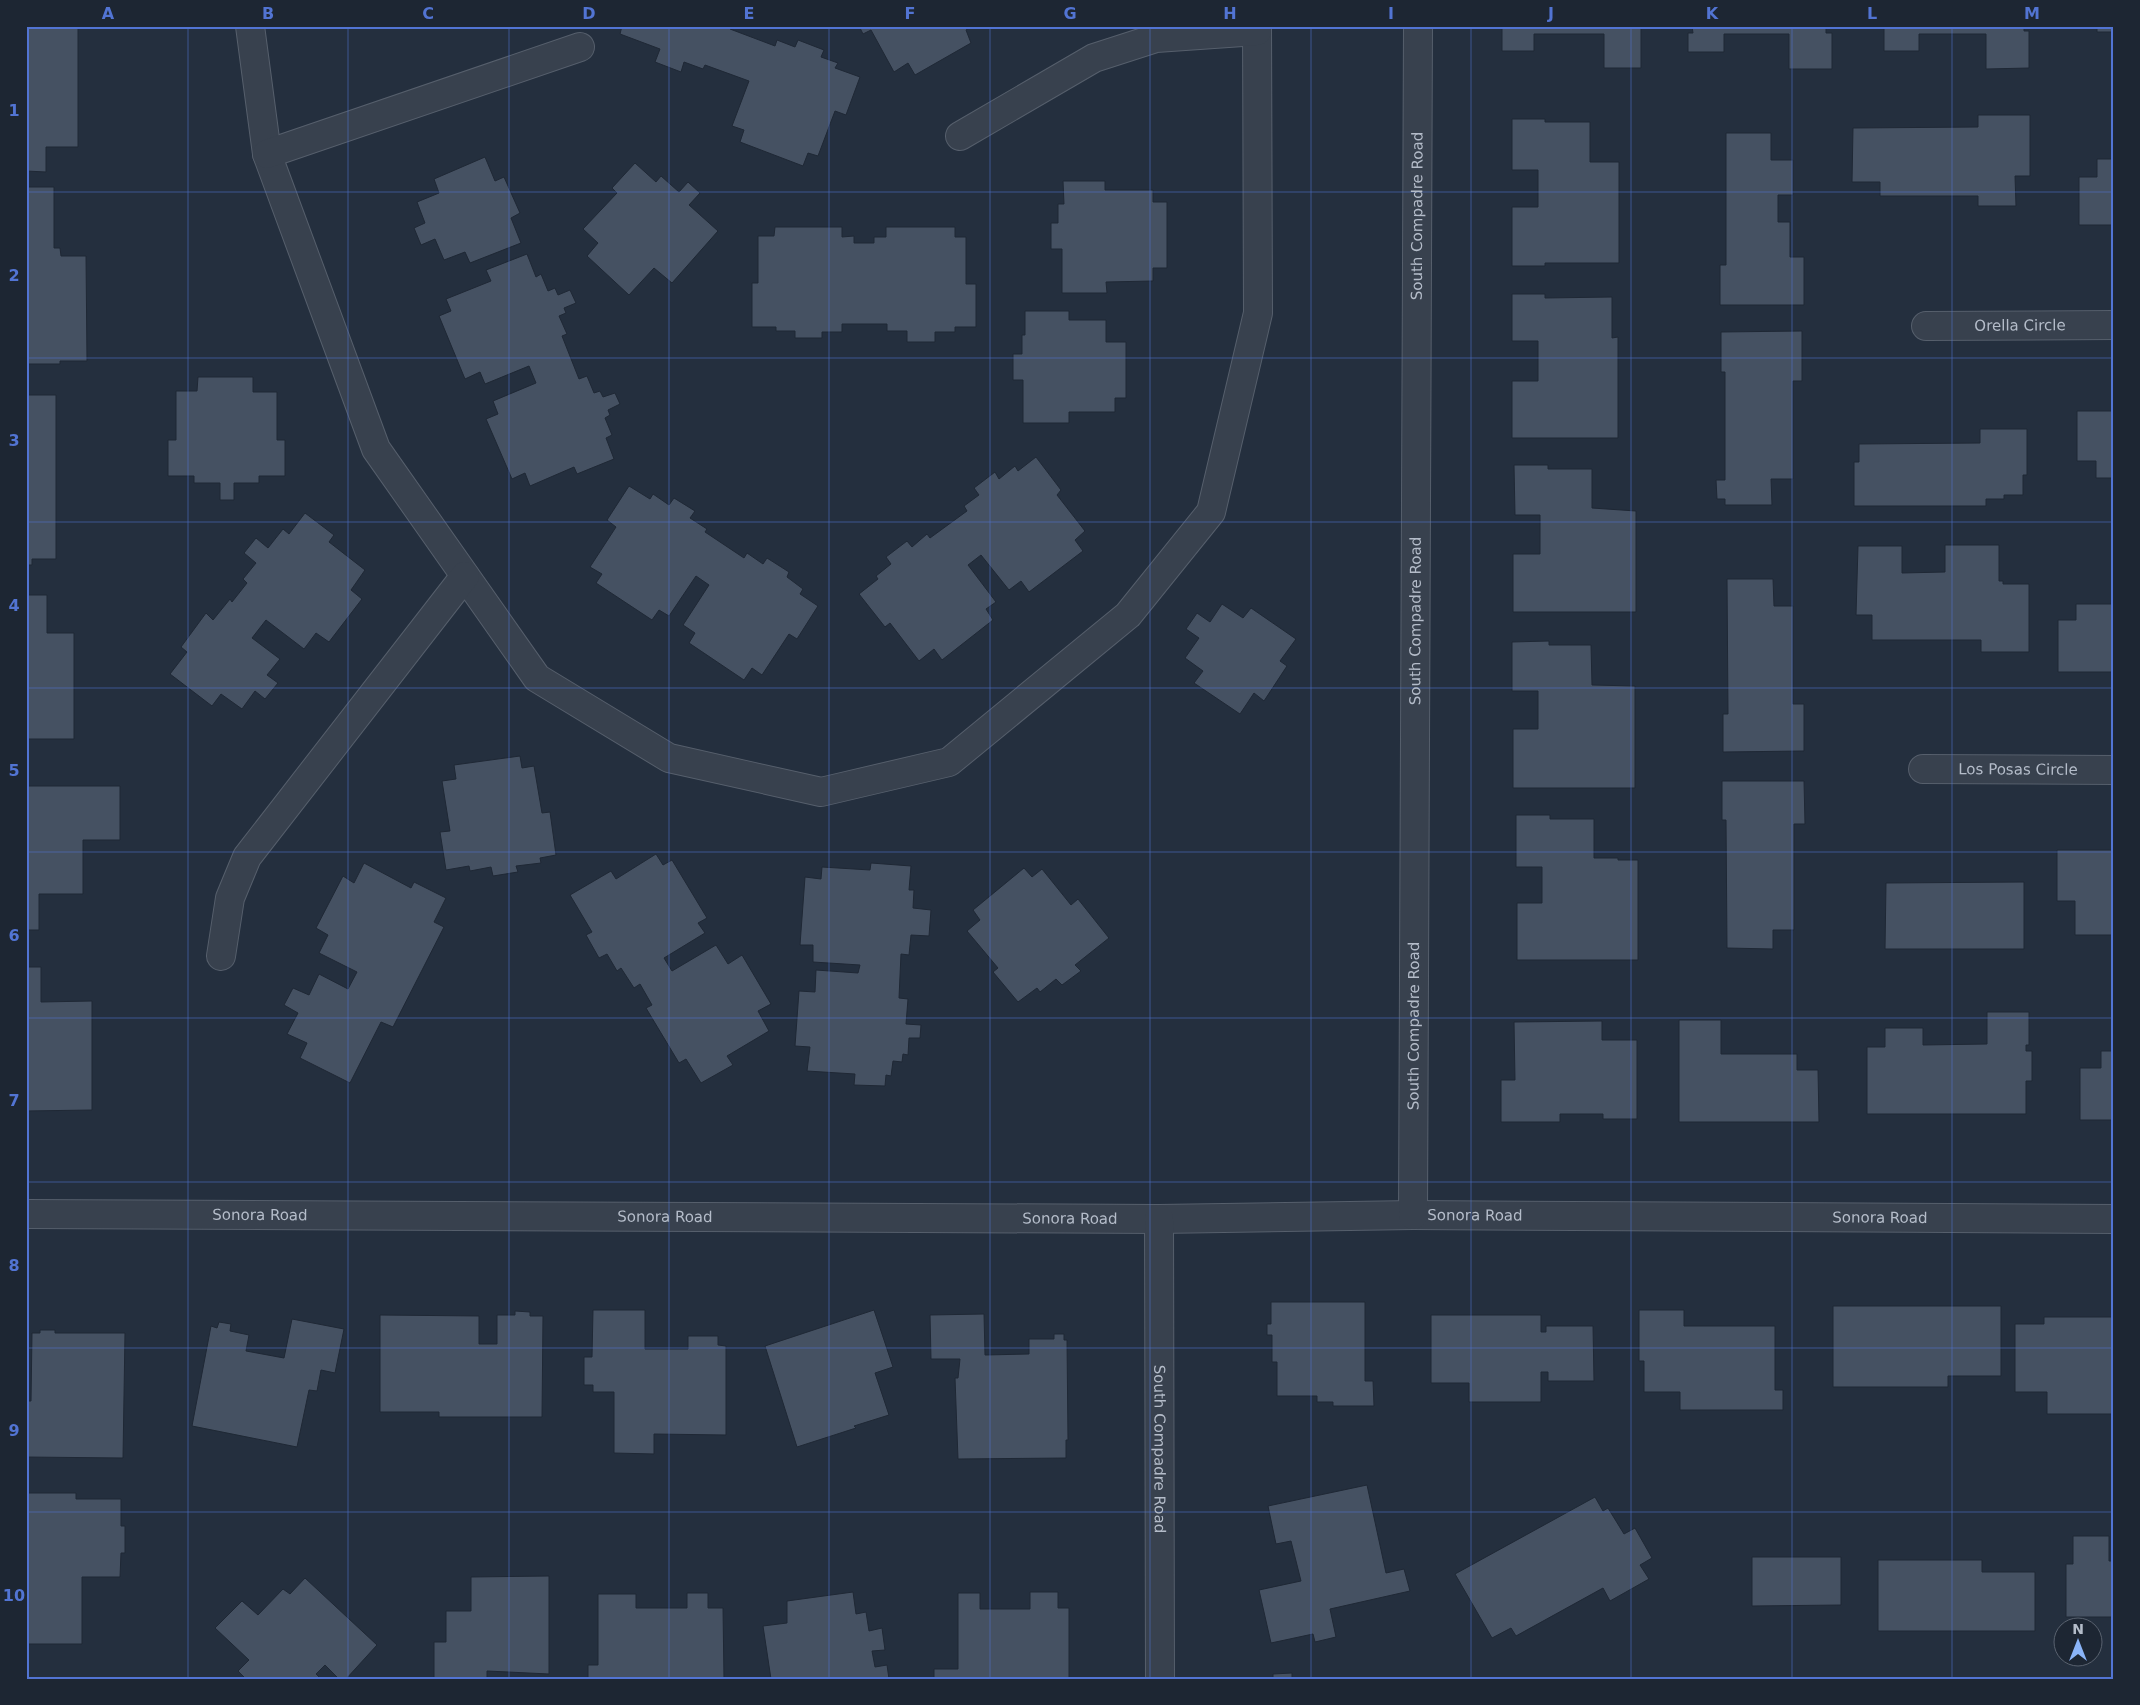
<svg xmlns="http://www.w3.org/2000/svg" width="2140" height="1705" viewBox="0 0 2140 1705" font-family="'DejaVu Sans',sans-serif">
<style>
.building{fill:#455162;stroke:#1f2835}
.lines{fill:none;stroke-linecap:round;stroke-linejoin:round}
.minor-casing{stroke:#565f6c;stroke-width:30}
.minor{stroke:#38414e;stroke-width:28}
.grid{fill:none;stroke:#5274d3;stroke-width:1;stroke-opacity:0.55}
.labels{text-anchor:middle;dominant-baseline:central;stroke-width:4.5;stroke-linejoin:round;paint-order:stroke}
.street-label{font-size:15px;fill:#b4bcc9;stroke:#1d2633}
.neatline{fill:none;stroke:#5274d3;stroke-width:2}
.grid-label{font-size:16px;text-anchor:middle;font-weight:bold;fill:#5274d3}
</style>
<rect width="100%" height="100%" fill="#242f3e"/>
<path class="building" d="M26,26H78V147H46V172L26,171Z
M622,26H731L730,29L775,46L777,40L795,47L798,40L824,50L821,57L838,63L835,68L860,77L846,115L835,111L818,156L808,153L803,166L740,142L744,130L732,126L749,81L705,65L703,69L684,62L681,72L655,62L660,49L620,34Z
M859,26H972L966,30L971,43L915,75L908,63L894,72L871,30L863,34Z
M1502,26H1641V68H1604V34H1534V51H1502Z
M1692,26H1826V33H1832V69H1789V34H1724V52H1688V33H1693Z
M1884,26H2024V31H2029V68L1986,69V34H1919V51H1884Z
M2097,26H2114V32H2097Z
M1978,115H2030V176H2015L2016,206H1978V196H1880V182H1852L1853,128L1978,127Z
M1512,119H1545V122H1590V162H1619V263H1545V266H1512V207H1538V170H1512Z
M1726,133H1771V160H1793V195H1778V222H1790V257H1804V305H1720V265H1726Z
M485,157L495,181L504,177L520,213L511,218L521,243L470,263L465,252L444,260L435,239L421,245L414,228L425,223L417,202L439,193L434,179Z
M2097,159H2114V225H2079V177H2097Z
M635,163L656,182L661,176L679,192L688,182L700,193L689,205L718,231L672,283L654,268L629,295L587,256L598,243L583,229L617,193L612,188Z
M1063,181H1105V190H1153V202H1167V268H1153V281L1106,282L1107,293H1062V249H1051V223H1058V204H1064Z
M26,187H54V248H60L61,256H86L87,361H60V364H26Z
M775,227H842V237L854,236V243H874V237H886V227H955V237H966V284H976V327H955V332H935V342H907V331H887V324H842V332H822V338H795V331H776V327H752V283H758V236H774Z
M527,254L536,277L541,274L548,291L555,288L558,295L570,290L576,303L564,308L566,313L559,316L567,334L562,336L579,379L587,376L594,393L600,391L603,397L615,393L620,404L608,410L610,415L605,418L612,435L606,438L614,459L577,474L574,467L530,486L525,473L512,479L486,419L498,414L493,401L536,383L529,366L485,384L480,372L465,379L439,316L451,311L446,299L491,281L486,270Z
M1512,294H1545V298L1612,297V338L1618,337V438H1512V381H1538V341H1512Z
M1025,311H1069V320H1106V342H1126V398H1115V412H1069V423H1023V380H1013V354H1022V335H1025Z
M1802,331V381H1793V479H1771L1772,505H1725V499H1717L1716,480H1725V372H1721V332Z
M198,377H253V392H277V440H285V476H259V483H234V500H220V483H194V476H168V440H176V391H197Z
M26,395H56V559H32V565H26Z
M2077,411H2114V478H2096V461H2077Z
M1980,429H2027V475H2023V495H2004V499H1986V506H1854V462H1859V444L1980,443Z
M1036,457L1061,490L1057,495L1085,531L1075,540L1083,551L1029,592L1021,581L1009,590L981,555L968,565L996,602L986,609L993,620L942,660L934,649L919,661L890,623L885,627L859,594L878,579L876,576L891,564L886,557L907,541L912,547L927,534L930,538L967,511L964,506L979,495L974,488L995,472L999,479L1015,466L1018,471Z
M1514,465H1548V469H1592V508L1636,511V612H1513V554H1540V515H1515Z
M629,486L650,499L653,494L669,505L674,498L695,511L690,518L707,529L705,532L744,558L747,553L763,564L767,558L789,572L787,577L803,589L800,594L818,606L797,639L789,634L762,675L752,668L744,680L689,643L695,633L683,625L709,585L696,576L669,616L659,610L652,620L596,583L602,574L590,567L616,527L607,520Z
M305,513L334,535L329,542L365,570L351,590L362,599L329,642L316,633L304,649L266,620L252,638L280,659L267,675L278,683L265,699L255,691L242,709L221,694L212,706L170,674L187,652L181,647L206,613L213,620L230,599L232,602L247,583L243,579L256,563L244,553L256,538L268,548L283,529L289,534Z
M1945,545H1999V581H2003V584H2029V652H1981V640H1872V615H1856L1858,546H1902V573L1945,572Z
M1727,579H1773L1774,606H1793V704H1804V751L1723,752V714H1728Z
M2113,589L2114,672H2058V620H2076V604H2113Z
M26,595H47V633H74V739H26Z
M1222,604L1243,618L1251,608L1296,639L1280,661L1287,666L1264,701L1254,693L1240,714L1194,683L1203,671L1185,658L1199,638L1186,629L1197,613L1210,622Z
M1549,641V645H1591L1592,685L1635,686V788H1513V729H1538V691H1512V642Z
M520,756L522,768L534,766L542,813L550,812L556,855L540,858L541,863L516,866L518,872L493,876L491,867L470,871L469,866L446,870L440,832L450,831L442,781L456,779L454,765Z
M1722,781H1804L1805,824H1794V930H1773V949L1727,948L1726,820H1722Z
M26,786H120V840H83V894H39V930H26Z
M1516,815H1550V819H1594V858H1618V860H1638V960H1517V903H1542V867H1516Z
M2057,850H2114V935H2075V901H2057Z
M656,854L663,865L672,860L707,918L698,923L705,933L664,958L672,971L716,945L728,964L742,955L771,1004L758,1011L769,1031L727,1056L733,1065L701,1083L686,1059L679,1063L646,1008L652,1005L640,984L634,988L621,968L617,971L607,954L599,958L586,935L592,932L570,895L611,871L616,879Z
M364,863L411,888L414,882L446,898L434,922L444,927L393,1027L381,1022L350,1083L300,1058L307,1043L287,1034L298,1013L284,1005L293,988L309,995L319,974L348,989L357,972L319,953L328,935L316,928L343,876L354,883Z
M871,863L911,866L909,890H914L913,908L931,910L929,936L911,935L909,955L901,954L899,998L908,999L906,1024L921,1025L920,1038H909L908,1055L903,1054L902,1062L893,1061L891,1076L886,1075L885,1086L854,1085L855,1074L807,1071L810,1047L795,1046L799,991L815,992L816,970L858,973L860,965L813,962V945H800L805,877L821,879L822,867L870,870Z
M1024,868L1032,877L1042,869L1071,905L1078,899L1109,938L1075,965L1081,971L1062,985L1056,979L1040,992L1037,988L1018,1002L993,972L998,968L967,931L980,920L973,910Z
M2024,882V949H1885L1886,883Z
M26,967H41V1002L92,1001V1110L26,1111Z
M1987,1012H2029V1045H2026V1051H2032V1081H2026V1114H1867V1047H1885V1028H1923V1045L1987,1044Z
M1679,1020H1721V1054H1797V1070H1818L1819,1122H1679Z
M1602,1021V1040H1637V1119H1603V1114H1560V1122H1501V1080H1515L1514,1022Z
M2101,1051H2114V1120H2080V1068H2101Z
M1271,1302H1365V1381H1373L1374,1406H1333V1402H1317V1396H1277V1362H1272V1335H1267V1324H1271Z
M1833,1306H2001V1376H1948V1387H1833Z
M593,1310H645V1349H688V1336H718V1345L726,1346V1435L654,1434V1454L614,1453V1392H593V1385H584V1357H592Z
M874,1310L893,1367L875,1373L889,1415L854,1426L856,1428L797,1447L765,1346Z
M1639,1310H1684V1326H1775V1390H1783V1410H1680V1392H1644V1361H1639Z
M515,1311L530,1312V1316H543L542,1417H439V1412H380V1315L479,1316V1344H497V1315H515Z
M984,1314L985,1355L1029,1354V1339H1054V1334H1064V1340H1067L1068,1440H1066V1458L958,1459L955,1378H958L960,1359H931L930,1315Z
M1431,1315H1541V1332H1546V1326H1593L1594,1381H1548V1372H1541V1402H1469V1383H1431Z
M2044,1317H2114V1414H2047V1392H2015V1324H2044Z
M292,1319L344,1329L335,1373L321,1370L317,1391L309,1390L297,1447L192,1426L211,1326L217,1328L219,1322L231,1324L230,1331L249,1335L246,1351L284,1358Z
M40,1330H55V1333H125L123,1458L26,1457V1401H31L32,1333H40Z
M1367,1485L1386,1573L1404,1569L1410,1591L1330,1609L1336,1637L1315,1642L1313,1634L1271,1643L1259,1590L1301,1581L1291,1541L1276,1544L1268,1506Z
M26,1493H76V1499H121V1526H125V1553H121L120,1577H82V1644H26Z
M1595,1497L1603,1511L1608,1508L1624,1534L1635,1528L1652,1558L1640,1565L1649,1579L1610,1601L1603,1588L1516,1636L1511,1628L1492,1638L1455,1574Z
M2073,1536H2109V1561H2114V1617H2066V1564H2073Z
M1752,1557H1841V1605L1752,1606Z
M1878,1560H1982V1572H2035V1631H1878Z
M549,1576V1674L487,1671V1679H434V1642H446V1611H471V1577Z
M305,1578L377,1645L346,1679H339L325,1665L316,1674L321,1679H246L238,1671L249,1660L215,1628L242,1601L258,1615L283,1589L290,1594Z
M853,1592L856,1614L866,1612L869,1631L882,1628L885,1650L872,1651L875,1667L887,1665L889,1679H771L763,1626L787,1623V1601Z
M1030,1592H1058V1608H1069V1679H934V1669H958V1593H980V1609H1030Z
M687,1593H708V1608H723L724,1679H588V1665H598V1594H636V1608H687Z
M1292,1673V1679H1273V1674Z"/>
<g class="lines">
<defs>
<g id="minor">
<path d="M250,26L267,154L376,449L537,678L669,758L821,792L949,762L1128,615L1211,512L1258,313L1257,26"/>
<path d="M960,136L1094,58L1156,38L1257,31"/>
<path d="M267,154L580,47"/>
<path id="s1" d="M1926,326L2114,325"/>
<path id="s2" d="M1923,769L2114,770"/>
<path d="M221,956L230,898L247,857L465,576"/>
<path id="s3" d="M26,1214L1159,1219L1413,1215L2114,1219"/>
<path id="s4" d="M1413,1215L1418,26"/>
<path id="s5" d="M1159,1219L1160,1679"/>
</g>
</defs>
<use href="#minor" class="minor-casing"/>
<use href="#minor" class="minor"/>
</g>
<path class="grid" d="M188,26V1679M348,26V1679M509,26V1679M669,26V1679M829,26V1679M990,26V1679M1150,26V1679M1311,26V1679M1471,26V1679M1631,26V1679M1792,26V1679M1952,26V1679M26,192H2114M26,358H2114M26,522H2114M26,688H2114M26,852H2114M26,1018H2114M26,1182H2114M26,1348H2114M26,1512H2114"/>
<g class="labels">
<g class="street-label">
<text stroke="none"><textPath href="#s4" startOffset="999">South Compadre Road</textPath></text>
<text stroke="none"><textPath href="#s1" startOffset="94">Orella Circle</textPath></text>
<text stroke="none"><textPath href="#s4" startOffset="594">South Compadre Road</textPath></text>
<text stroke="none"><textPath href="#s2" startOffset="95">Los Posas Circle</textPath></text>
<text stroke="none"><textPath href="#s4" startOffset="189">South Compadre Road</textPath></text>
<text stroke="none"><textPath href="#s3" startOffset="234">Sonora Road</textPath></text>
<text stroke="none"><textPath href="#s3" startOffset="1449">Sonora Road</textPath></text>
<text stroke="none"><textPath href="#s3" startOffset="639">Sonora Road</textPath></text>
<text stroke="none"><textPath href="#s3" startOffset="1044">Sonora Road</textPath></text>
<text stroke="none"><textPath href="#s3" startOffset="1854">Sonora Road</textPath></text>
<text stroke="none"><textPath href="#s5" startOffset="230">South Compadre Road</textPath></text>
</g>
</g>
<rect width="2140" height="1705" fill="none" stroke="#1d2633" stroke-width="55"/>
<g transform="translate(2078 1642)"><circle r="24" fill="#1d2633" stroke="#59626f"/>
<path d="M0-4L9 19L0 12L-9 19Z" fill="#8ab4f8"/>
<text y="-8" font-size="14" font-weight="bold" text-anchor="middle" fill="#b4bcc9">N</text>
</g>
<rect x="28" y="28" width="2084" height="1650" class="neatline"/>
<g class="grid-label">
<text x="108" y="19">A</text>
<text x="268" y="19">B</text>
<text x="428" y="19">C</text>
<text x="589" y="19">D</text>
<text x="749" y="19">E</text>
<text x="910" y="19">F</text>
<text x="1070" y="19">G</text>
<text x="1230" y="19">H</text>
<text x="1391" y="19">I</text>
<text x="1551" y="19">J</text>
<text x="1712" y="19">K</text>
<text x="1872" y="19">L</text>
<text x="2032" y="19">M</text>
<text x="14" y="116">1</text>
<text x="14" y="281">2</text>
<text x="14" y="446">3</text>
<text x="14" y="611">4</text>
<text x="14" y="776">5</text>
<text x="14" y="941">6</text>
<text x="14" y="1106">7</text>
<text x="14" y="1271">8</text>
<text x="14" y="1436">9</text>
<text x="14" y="1601">10</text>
</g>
</svg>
